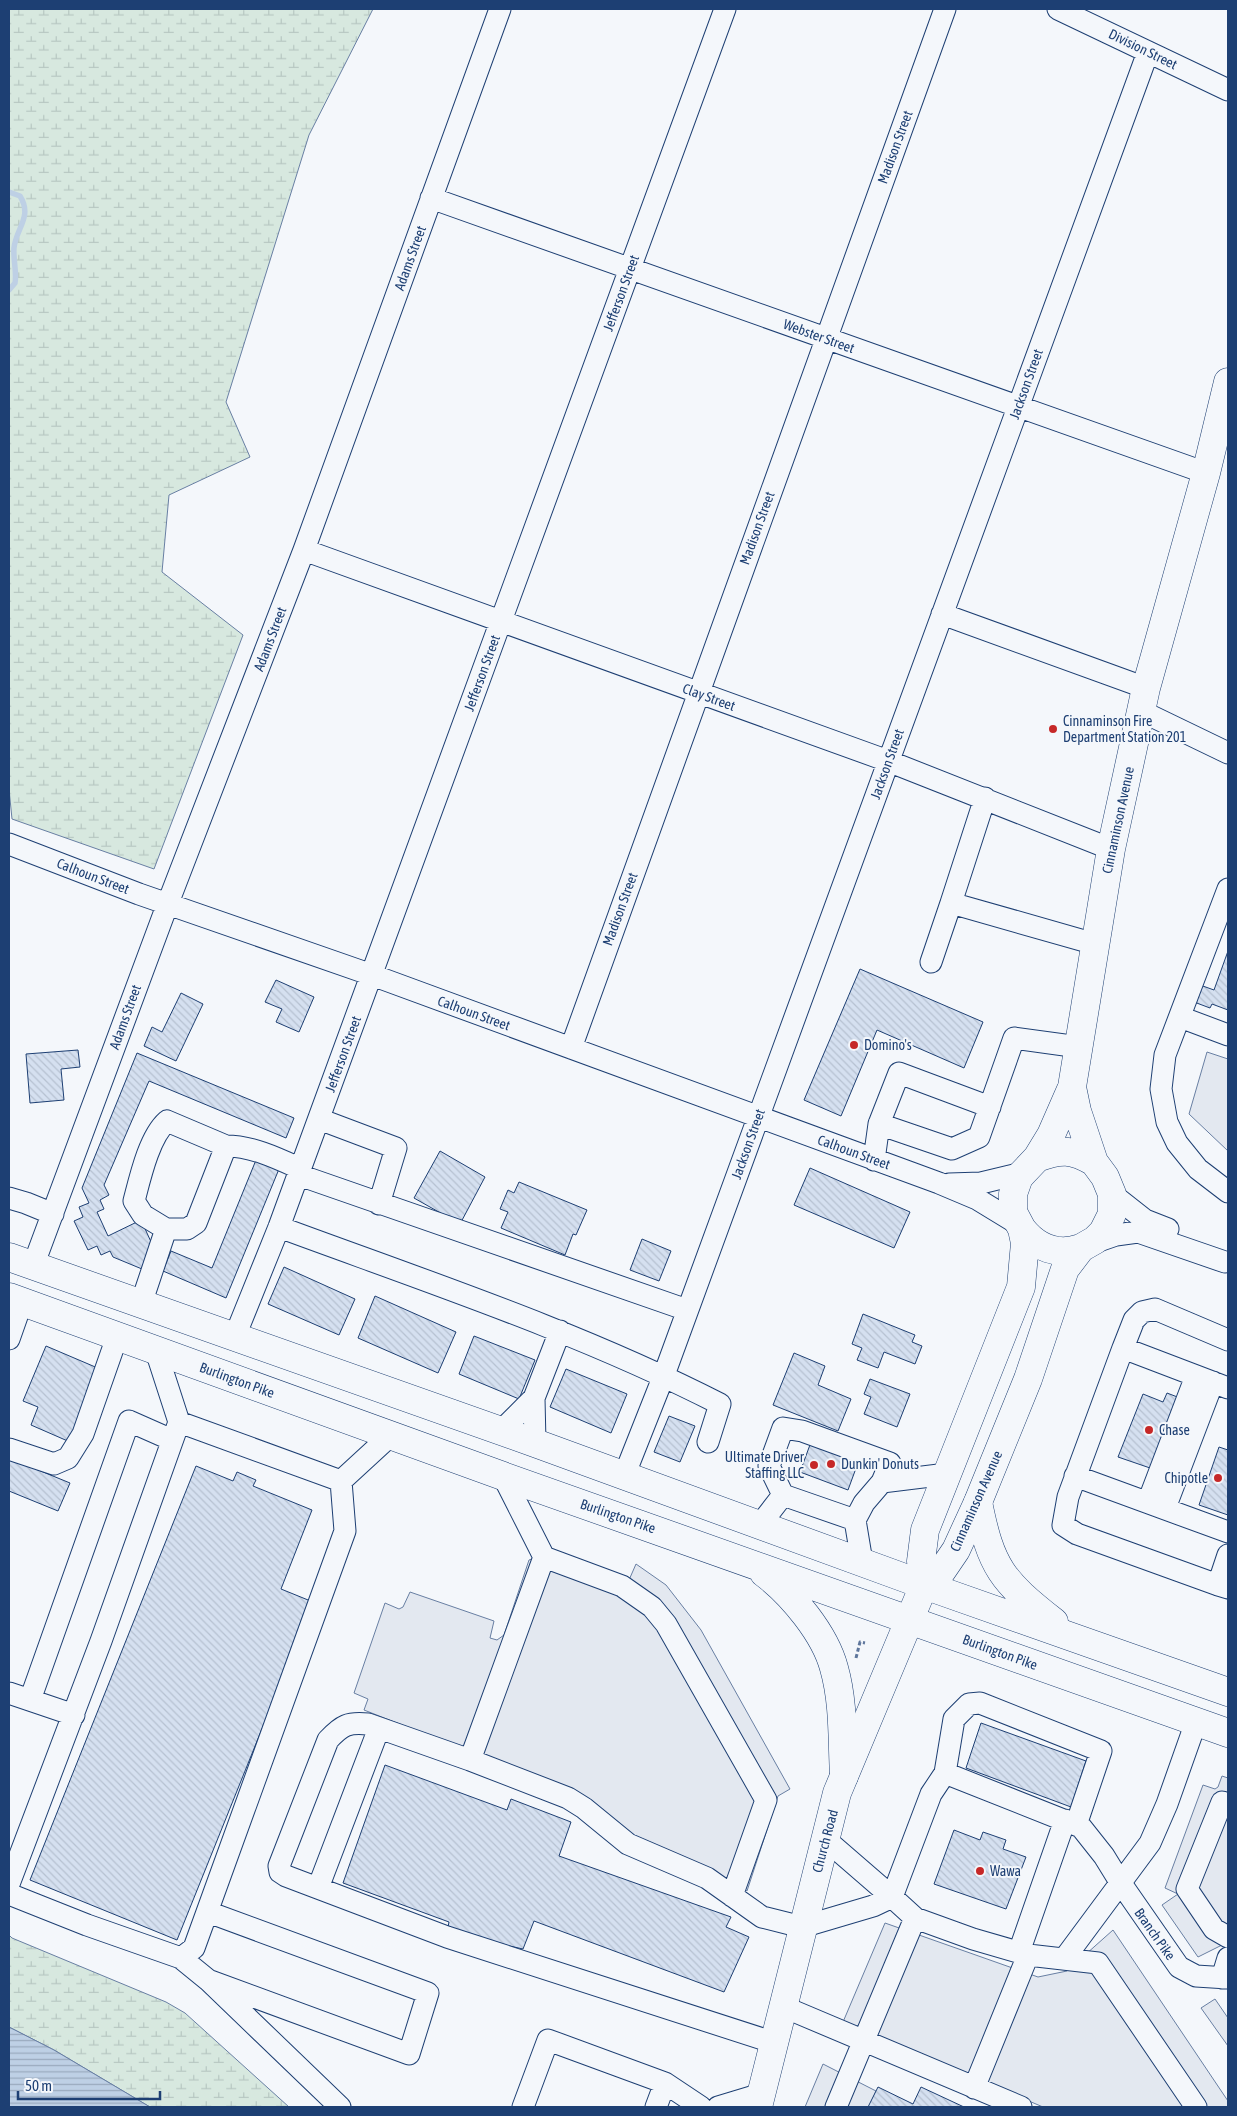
<svg xmlns="http://www.w3.org/2000/svg" width="1237" height="2116" viewBox="0 0 1237 2116" font-family="'Asap Condensed',sans-serif">
<style>
.wetland{fill:url(#wetland-marsh);stroke:#687fa3}
.parking{fill:#e3e8f0;stroke:#687fa3}
.water{fill:url(#water-rules);stroke:#687fa3}
.lines{fill:none;stroke-linecap:round;stroke-linejoin:round}
.stream{stroke:#bed0e5;stroke-width:5.5}
.building{fill:url(#building-back-hatch);stroke:#1d3f73}
.minor-casing{stroke:#1d3f73;stroke-width:23}
.major-casing{stroke:#1d3f73;stroke-width:29}
.highway-casing{stroke:#1d3f73;stroke-width:29}
.path{stroke:#5e769c;stroke-width:3;stroke-dasharray:4 2.5;stroke-linecap:butt}
.minor{stroke:#f4f7fb;stroke-width:21}
.major{stroke:#f4f7fb;stroke-width:28}
.highway{stroke:#f4f7fb;stroke-width:28}
.poi-dot{fill:#c62828;stroke:#f4f7fb;stroke-width:2}
.labels{text-anchor:middle;dominant-baseline:central;stroke-width:4;stroke-linejoin:round;paint-order:stroke}
.street-label{font-size:14px;fill:#1d3f73;stroke:#f4f7fb}
.poi-label{font-size:14px;fill:#1d3f73;stroke:#f4f7fb;text-anchor:start}
</style>
<defs>
<pattern id="wetland-marsh" width="20" height="14" patternUnits="userSpaceOnUse" patternTransform="scale(1.25)"><rect width="20" height="14" fill="#d7e8df"/><path d="M1 5h8M5 5V1M11 12h8M15 12V8" fill="none" stroke="#b8c8c3"/></pattern>
<pattern id="water-rules" width="6" height="5" patternUnits="userSpaceOnUse" patternTransform="scale(1.25)"><rect width="6" height="5" fill="#bed0e5"/><path d="M0 2.5h6" fill="none" stroke="#9aaabe"/></pattern>
<pattern id="building-back-hatch" width="6" height="6" patternUnits="userSpaceOnUse" patternTransform="scale(1.25)"><rect width="6" height="6" fill="#d5e0f0"/><path d="M-1 5l2 2M0 0l6 6M5-1l2 2" fill="none" stroke="#b6c1d1"/></pattern>
</defs>
<rect width="100%" height="100%" fill="#f4f7fb"/>
<path class="wetland" d="M9,9H373L309,135L226,402L250,457L169,495L162,572L243,635L154,869L12,819L9,789Z
M9,1935L12,1938L166,2002L185,2013L289,2107H150L54,2050L9,2027Z"/>
<path class="parking" d="M1207,1052L1228,1059V1151L1189,1114Z
M553,1551L629,1580L636,1564L666,1585L701,1630L790,1789L778,1796L747,1891L725,1880L640,1846L580,1795L364,1710L368,1699L354,1693L385,1603L399,1609L403,1607L410,1592L494,1621L490,1638L497,1640L504,1635L529,1560Z
M1222,1776L1228,1778V1942L1198,1957L1162,1905L1178,1894L1165,1888L1203,1785L1215,1789L1218,1787Z
M885,1923L1038,1977L1067,1971L1113,1930L1228,2101V2107H1043L843,2022Z
M1215,1999L1228,2018V2046L1201,2008Z
M823,2064L876,2091L869,2107H805Z"/>
<path class="water" d="M9,2027L54,2050L150,2107H9Z"/>
<g class="lines">
<path class="stream" d="M9,192L20,196C33,217 16,228 14,248C13,260 17,272 15,283L9,290"/>
</g>
<path class="building" d="M1228,951V1010L1212,1004L1210,1008L1194,1002L1200,985L1214,990Z
M860,969L983,1022L964,1068L877,1030L841,1116L804,1100Z
M276,980L314,997L299,1032L276,1022L282,1009L265,1002Z
M181,993L203,1004L176,1061L144,1046L152,1027L162,1032Z
M78,1050L80,1067L61,1069L64,1100L30,1103L26,1054Z
M137,1053L294,1118L286,1138L149,1081L104,1185L109,1195L100,1200L104,1209L97,1212L108,1236L141,1220L152,1244L142,1269L113,1257L110,1251L101,1255L97,1246L88,1250L74,1221L83,1217L79,1207L89,1203L82,1188Z
M440,1151L485,1177L460,1224L414,1198Z
M256,1160L279,1169L226,1298L163,1271L171,1251L212,1268Z
M810,1168L910,1212L894,1248L794,1205Z
M519,1182L587,1210L576,1235L573,1234L565,1255L501,1228L508,1212L500,1209L508,1190L514,1193Z
M642,1239L671,1251L659,1281L630,1270Z
M284,1267L355,1299L339,1335L268,1304Z
M375,1296L456,1332L438,1373L358,1338Z
M863,1314L915,1335L912,1342L922,1346L915,1364L884,1352L878,1368L857,1360L862,1348L852,1344Z
M474,1336L535,1360L519,1399L459,1374Z
M46,1346L100,1369L70,1442L31,1425L38,1407L23,1401Z
M794,1353L825,1366L818,1385L851,1399L838,1431L773,1405Z
M566,1369L627,1394L611,1433L550,1407Z
M870,1379L910,1394L897,1427L864,1414L871,1397L864,1394Z
M1167,1393L1180,1398L1153,1469L1118,1457L1143,1394L1163,1402Z
M669,1416L695,1426L680,1462L654,1452Z
M811,1442L859,1460L848,1490L800,1472Z
M1219,1447L1228,1450V1515L1199,1505Z
M9,1458L70,1483L58,1511L9,1491Z
M196,1466L233,1481L237,1472L256,1480L253,1486L312,1510L281,1589L313,1602L177,1940L30,1880Z
M981,1723L1086,1761L1071,1807L966,1768Z
M385,1765L507,1810L511,1799L571,1822L559,1856L731,1917L726,1927L749,1937L724,1992L534,1921L523,1949L447,1932L449,1922L343,1883Z
M954,1830L980,1840L983,1832L1006,1840L1003,1849L1026,1857L1006,1909L934,1884Z
M878,2087L913,2104L921,2087L964,2107H868Z"/>
<g class="lines">
<defs>
<path id="minor" d="M1058,9L1228,90
M431,198L1206,473
M304,550L888,761L1111,849
M942,614L1146,688
M1141,711L1228,753
M985,798L951,903L1095,944
M9,844L139,894L372,975L939,1183L977,1199L1018,1224
M1228,889L1165,1055L1161,1089L1167,1122L1177,1143L1198,1169L1228,1192
M931,962L951,903
M1180,1017L1228,1035
M571,1048L945,9
M319,1119L396,1148L379,1204
M879,1124L899,1073L990,1107
M874,1160L879,1124L952,1149L979,1137L1014,1038L1079,1047
M299,1175L687,1310
M949,1184L981,1183L1022,1173
M1112,1194L1145,1220L1168,1229
M9,1198L26,1203L53,1214
M279,1227C428,1282 579,1332 720,1404L708,1442
M166,1229L143,1215L134,1201C140,1178 149,1137 167,1121L226,1146
M1090,1244L1116,1235L1138,1232L1225,1262
M33,1266L168,903L304,550L500,9
M141,1304L166,1229H187L196,1223L226,1146C252,1146 277,1158 301,1169
M235,1336L279,1227L725,9
M9,1339L22,1302
M1123,1348L1134,1320L1142,1312L1155,1309L1228,1340
M534,1398L535,1443
M179,1422L341,1481
M501,1431L534,1398L560,1331
M9,1449L54,1464L68,1458L83,1434L117,1337
M503,1476L544,1557L622,1586L652,1607L666,1624L766,1800L732,1896
M624,1476L664,1375L1148,52
M1075,1476L1228,1532
M341,1481L391,1435
M783,1495L769,1466L783,1428L802,1431L890,1463L882,1482
M1148,1502L1196,1376
M1165,1508L1213,1382
M855,1520L862,1562
M759,1526L783,1495L855,1520L864,1503L882,1482L947,1474
M1228,1555L1218,1585L1228,1588
M1218,1585L1077,1534L1063,1525L1068,1497L1123,1348L1228,1388
M9,1693L74,1715
M30,1700L129,1421L172,1440
M470,1760L544,1557
M945,1773L954,1719L969,1704L980,1703L1101,1751L1076,1825
M1228,1804L1222,1802L1187,1889L1214,1929L1228,1937
M9,1884L101,1641L179,1422L156,1351
M318,1888L379,1728
M9,1894L87,1925L181,1958L194,1948L345,1531L341,1481
M915,1918L892,1897L931,1794L945,1773L1081,1827L1104,1856L1120,1882L1179,1967L1196,1976L1228,1978
M1019,1952L1065,1820
M181,1958L208,1980L340,2107
M1064,1959L1150,1843L1167,1804L1196,1722
M1222,1978L1228,1958
M208,1980L409,2054L428,1993L208,1912
M784,2007L1021,2107
M775,2043L447,1937L286,1876L280,1872L279,1866L328,1740C342,1725 348,1722 368,1724L470,1760L568,1798L584,1808L628,1844L707,1878L762,1917L802,1927L873,1906L892,1897L825,1839
M974,2088L1028,1955
M523,2107L548,2040L665,2083L701,2107
M656,2107L665,2083
M718,2107L761,2094
M836,2107L915,1918L973,1939L1028,1955L1098,1963L1196,2107"/>
<path id="major" d="M1037,1158C1061,1149 1072,1149 1094,1162
M1022,1229C1037,1248 1058,1256 1081,1248
M924,1585L921,1561L925,1530L1021,1287L1025,1243L1022,1229L1013,1212V1194L1019,1177L1037,1158L1051,1135L1072,1087L1111,849L1146,688L1206,473L1228,382
M758,2107L837,1793L924,1585L939,1575L956,1550L978,1502L1028,1379L1065,1269L1081,1248L1095,1240L1103,1232L1112,1214V1194L1105,1177L1094,1162L1077,1111L1072,1087"/>
<path id="highway" d="M9,1257L535,1443L924,1585L1228,1692
M9,1297L503,1476L1228,1733
M978,1502C991,1568 1002,1581 1054,1622
M764,1573C792,1594 825,1634 834,1668C844,1703 842,1741 844,1776"/>
</defs>
<use href="#minor" class="minor-casing"/>
<use href="#major" class="major-casing"/>
<use href="#highway" class="highway-casing"/>
<path class="path" d="M856,1658L860,1642L865,1643"/>
<use href="#minor" class="minor"/>
<use href="#major" class="major"/>
<use href="#highway" class="highway"/>
</g>
<g class="poi-dot">
<circle cx="1053" cy="729" r="5"/>
<circle cx="854" cy="1045" r="5"/>
<circle cx="1149" cy="1430" r="5"/>
<circle cx="831" cy="1464" r="5"/>
<circle cx="814" cy="1465" r="5"/>
<circle cx="1218" cy="1478" r="5"/>
<circle cx="980" cy="1871" r="5"/>
</g>
<g class="labels">
<g class="street-label">
<text transform="translate(1143 49) rotate(26)">Division Street</text>
<text transform="translate(895 147) rotate(-70)">Madison Street</text>
<text transform="translate(410 258) rotate(-70)">Adams Street</text>
<text transform="translate(621 293) rotate(-70)">Jefferson Street</text>
<text transform="translate(819 336) rotate(20)">Webster Street</text>
<text transform="translate(1026 384) rotate(-70)">Jackson Street</text>
<text transform="translate(757 528) rotate(-70)">Madison Street</text>
<text transform="translate(270 639) rotate(-69)">Adams Street</text>
<text transform="translate(482 673) rotate(-70)">Jefferson Street</text>
<text transform="translate(709 697) rotate(20)">Clay Street</text>
<text transform="translate(887 764) rotate(-70)">Jackson Street</text>
<text transform="translate(1118 820) rotate(-78)">Cinnaminson Avenue</text>
<text transform="translate(93 876) rotate(21)">Calhoun Street</text>
<text transform="translate(620 909) rotate(-70)">Madison Street</text>
<text transform="translate(474 1013) rotate(20)">Calhoun Street</text>
<text transform="translate(125 1017) rotate(-70)">Adams Street</text>
<text transform="translate(343 1054) rotate(-70)">Jefferson Street</text>
<text transform="translate(748 1144) rotate(-70)">Jackson Street</text>
<text transform="translate(854 1152) rotate(20)">Calhoun Street</text>
<text transform="translate(237 1380) rotate(20)">Burlington Pike</text>
<text transform="translate(976 1501) rotate(-66)">Cinnaminson Avenue</text>
<text transform="translate(618 1516) rotate(19)">Burlington Pike</text>
<text transform="translate(1000 1652) rotate(20)">Burlington Pike</text>
<text transform="translate(825 1841) rotate(-75)">Church Road</text>
<text transform="translate(1155 1934) rotate(55)">Branch Pike</text>
</g>
<g class="poi-label">
<text x="1063" y="721">Cinnaminson Fire<tspan x="1063" dy="16">Department Station 201</tspan></text>
<text x="864" y="1045">Domino's</text>
<text x="1159" y="1430">Chase</text>
<text x="804" y="1457" text-anchor="end">Ultimate Driver<tspan x="804" dy="16">Staffing LLC</tspan></text>
<text x="841" y="1464">Dunkin' Donuts</text>
<text x="1208" y="1478" text-anchor="end">Chipotle</text>
<text x="990" y="1871">Wawa</text>
</g>
</g>
<rect width="1237" height="2116" fill="none" stroke="#1d3f73" stroke-width="20"/>
<path d="M18 2091v8h142v-8" fill="none" stroke="#1d3f73" stroke-width="2.5"/>
<text x="25" y="2091" font-size="15" fill="#1d3f73" stroke="#f4f7fb" stroke-width="4" paint-order="stroke">50 m</text>
</svg>
